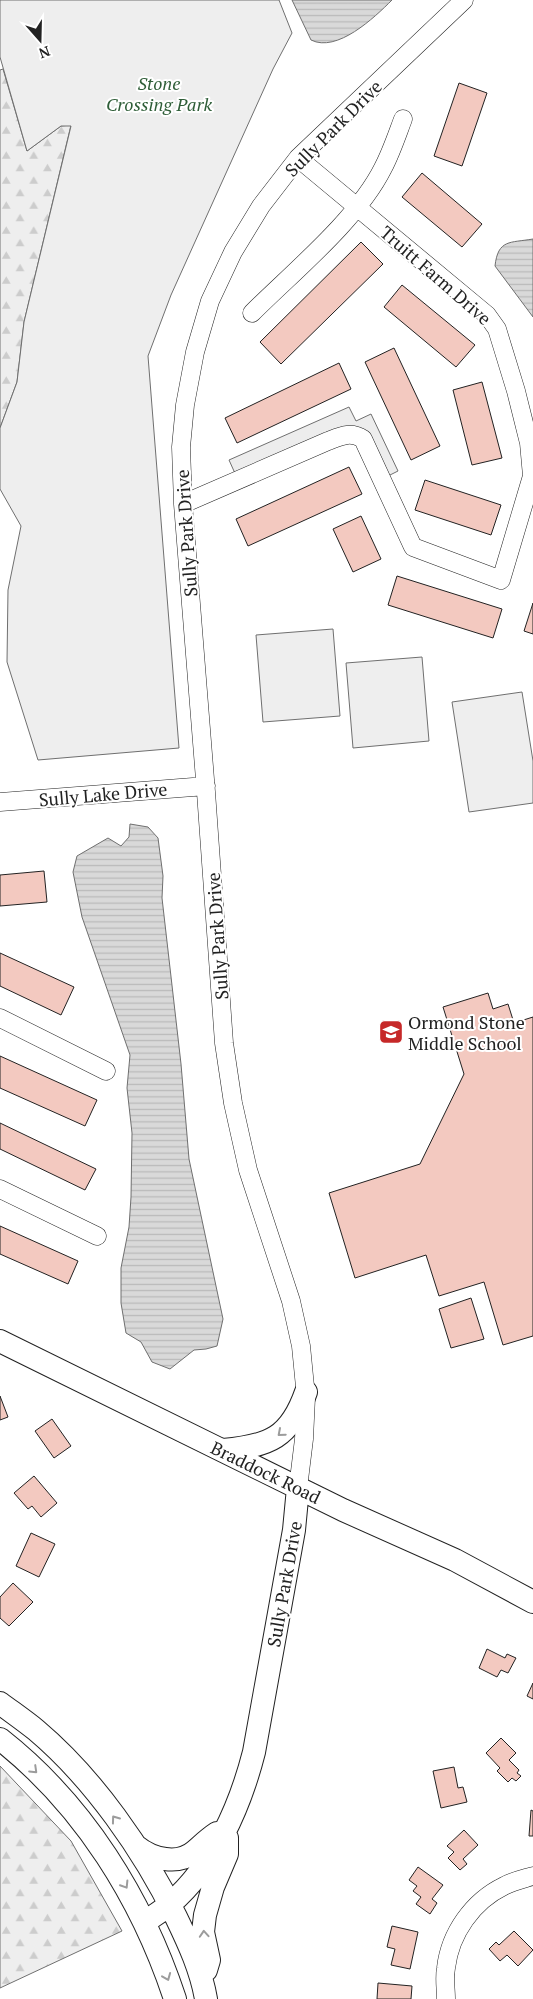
<svg xmlns="http://www.w3.org/2000/svg" width="533" height="1999" viewBox="0 0 533 1999" font-family="'PT Serif',serif">
<style>
.forest{fill:url(#forest-firs);stroke:#6f6f6f}
.park{fill:#eee;stroke:#6f6f6f}
.parking{fill:#ededed;stroke:#6f6f6f}
.water{fill:url(#water-rules);stroke:#6f6f6f}
.building{fill:#f3c9c0;stroke:#222}
.lines{fill:none;stroke-linecap:round;stroke-linejoin:round}
.minor-casing{stroke:#222;stroke-width:19}
.major-casing{stroke:#222;stroke-width:24}
.minor{stroke:#fff;stroke-width:18}
.major{stroke:#fff;stroke-width:22}
.oneway{stroke:#9c9c9c}
.labels{text-anchor:middle;dominant-baseline:central;stroke-width:4;stroke-linejoin:round;paint-order:stroke}
.park-label{font-size:18px;font-style:italic;fill:#2f5e38;stroke:#fff}
.street-label{font-size:18px;fill:#222;stroke:#fff}
.poi-label{font-size:18px;fill:#222;stroke:#fff;text-anchor:start}
</style>
<defs>
<pattern id="forest-firs" width="22" height="20" patternUnits="userSpaceOnUse" patternTransform="scale(1.25)"><rect width="22" height="20" fill="#eee"/><path d="M5 1l3.5 6h-7zM16 11l3.5 6h-7z" fill="#ccc"/></pattern>
<pattern id="water-rules" width="6" height="5" patternUnits="userSpaceOnUse" patternTransform="scale(1.25)"><rect width="6" height="5" fill="#d9d9d9"/><path d="M0 2.5h6" fill="none" stroke="#bababa"/></pattern>
</defs>
<rect width="100%" height="100%" fill="#fff"/>
<path class="forest" d="M3,69L27,151L61,126L71,125L24,322L17,382L0,428V70Z
M0,1766L71,1841L122,1931L0,1988Z"/>
<path class="park" d="M0,0H279L292,33L273,69L171,295L148,356L179,748L38,760L7,662L8,590L21,526L0,489V428L17,382L24,322L71,126H61L27,151L0,57Z
M333,629L340,716L263,722L256,635Z
M422,657L429,741L353,748L346,663Z
M522,692L533,761V803L469,812L452,702Z"/>
<path class="parking" d="M349,407L356,421L371,414L398,471L382,479L356,434L238,480L229,460Z"/>
<path class="water" d="M292,0H392C374,18 337,53 311,40Z
M533,239V317L495,266C498,239 510,243 533,239Z
M130,824L148,827L158,838L163,876L162,898L181,1064L189,1159L223,1319L217,1346L206,1349L194,1350L170,1369L152,1362L141,1342L126,1333L121,1303V1268L129,1227L131,1197L132,1133L127,1088L130,1055L82,917L73,872L77,856L108,838L121,846L129,837Z"/>
<path class="building" d="M459,83L487,93L462,166L434,156Z
M422,173L482,224L462,247L402,197Z
M361,242L383,264L281,364L260,342Z
M402,285L475,345L456,367L384,307Z
M394,348L440,446L411,460L365,362Z
M339,363L351,389L237,443L225,418Z
M482,382L502,458L472,465L453,390Z
M349,467L362,494L248,546L236,519Z
M425,480L501,505L491,535L415,510Z
M361,516L381,559L353,572L333,529Z
M397,576L502,609L493,638L388,605Z
M533,603V634L524,631Z
M44,871L47,902L0,906V875Z
M0,953L74,987L61,1015L0,986Z
M488,993L493,1009L508,1004L514,1023L533,1017V1336L503,1345L484,1282L439,1296L426,1255L355,1278L329,1193L420,1164L464,1074L443,1007Z
M0,1056L97,1100L85,1126L0,1088Z
M0,1123L96,1169L85,1190L0,1149Z
M0,1226L78,1261L68,1284L0,1254Z
M471,1298L484,1339L451,1348L439,1309Z
M0,1396L8,1417L0,1420Z
M52,1419L71,1446L54,1458L35,1431Z
M34,1476L57,1503L41,1517L32,1506L28,1509L14,1493Z
M31,1533L55,1544L39,1577L16,1566Z
M13,1583L33,1602L9,1626L0,1618V1597Z
M487,1649L505,1658L507,1654L516,1658L508,1673L501,1670L497,1677L479,1668Z
M533,1683V1699L527,1696Z
M501,1738L516,1753L509,1760L519,1770L517,1773L521,1776L516,1781L512,1778L508,1782L497,1771L500,1768L486,1753Z
M454,1767L458,1788L463,1787L467,1802L441,1808L433,1771Z
M531,1810L533,1811V1836H529Z
M464,1830L478,1845L463,1859L467,1864L460,1870L448,1858L454,1852L447,1846Z
M418,1867L443,1885L432,1899L437,1903L430,1914L416,1904L421,1897L413,1891L417,1886L409,1880Z
M392,1926L418,1932L410,1969L391,1965L395,1949L387,1947Z
M514,1931L533,1950L518,1966L507,1955L500,1961L489,1949L496,1942L499,1945Z
M378,1983L412,1986L411,1999H377Z"/>
<g class="lines">
<defs>
<path id="minor" d="M252,313C293,272 357,220 383,168C391,153 397,135 403,119
M183,504L328,441C341,436 351,431 363,439L413,547L501,580L532,476L529,443L516,391L497,329L487,315L298,158
M0,802L206,786
M0,1018L106,1071
M0,1189L97,1236
M298,1488L304,1439L306,1397L301,1346L291,1301L248,1170L233,1103L224,1043L206,792L183,504L181,447L185,405L195,352L210,301L233,252L261,206L298,158L464,0
M446,1999C446,1989 444,1978 446,1968C450,1933 473,1901 504,1886C513,1881 523,1879 533,1876"/>
<path id="major" d="M0,1341L343,1510L455,1560L533,1602
M223,1450C269,1446 290,1438 306,1392
M0,1703C12,1712 25,1721 36,1730C93,1778 144,1851 176,1917C189,1944 201,1970 206,1999
M0,1739C84,1805 142,1899 175,1999
M136,1846C152,1859 178,1866 195,1851C203,1844 208,1839 217,1833
M145,1922C153,1916 162,1911 170,1904C214,1866 240,1807 254,1752L294,1530L298,1488
M206,1970L209,1960L203,1932L205,1915L213,1887L227,1854V1838"/>
</defs>
<use href="#minor" class="minor-casing"/>
<use href="#major" class="major-casing"/>
<use href="#minor" class="minor"/>
<use href="#major" class="major"/>
</g>
<defs><path id="oneway-chevron" d="M-2-3.5L2.5 0L-2 3.5" fill="none" stroke-width="1.6" stroke-linecap="round" stroke-linejoin="round" transform="scale(1.25)"/></defs>
<g class="oneway">
<use href="#oneway-chevron" transform="translate(281 1433) rotate(139)"/>
<use href="#oneway-chevron" transform="translate(34 1770) rotate(44)"/>
<use href="#oneway-chevron" transform="translate(115 1819) rotate(-126)"/>
<use href="#oneway-chevron" transform="translate(125 1885) rotate(58)"/>
<use href="#oneway-chevron" transform="translate(204 1934) rotate(-94)"/>
<use href="#oneway-chevron" transform="translate(167 1977) rotate(68)"/>
</g>
<defs>
<symbol id="school-square" viewBox="-11 -11 22 22"><rect x="-9" y="-9" width="18" height="18" rx="4" fill="#c62828" stroke="#fff"/><path d="M0-5L7-2L0 1L-7-2ZM-4 1L0 2.5L4 1V4Q0 6-4 4Z" fill="#fff"/></symbol>
</defs>
<g fill-rule="evenodd">
<use href="#school-square" x="377" y="1018" width="28" height="28"/>
</g>
<g class="labels">
<g class="park-label">
<text x="159" y="83">Stone<tspan x="159" dy="21">Crossing Park</tspan></text>
</g>
<g class="street-label">
<text transform="translate(333 128) rotate(-45)">Sully Park Drive</text>
<text transform="translate(436 275) rotate(41)">Truitt Farm Drive</text>
<text transform="translate(186 533) rotate(-94)">Sully Park Drive</text>
<text transform="translate(103 794) rotate(-5)">Sully Lake Drive</text>
<text transform="translate(217 936) rotate(-94)">Sully Park Drive</text>
<text transform="translate(266 1472) rotate(26)">Braddock Road</text>
<text transform="translate(284 1584) rotate(-80)">Sully Park Drive</text>
</g>
<g class="poi-label">
<text x="408" y="1022">Ormond Stone<tspan x="408" dy="21">Middle School</tspan></text>
</g>
</g>
<g transform="translate(40 40) rotate(160)" stroke="#ffffff" stroke-width="4" paint-order="stroke">
<path d="M0-4L9 19L0 12L-9 19Z" fill="#222222"/>
<text y="-8" font-size="14" font-weight="bold" text-anchor="middle" fill="#222222">N</text>
</g>
</svg>
